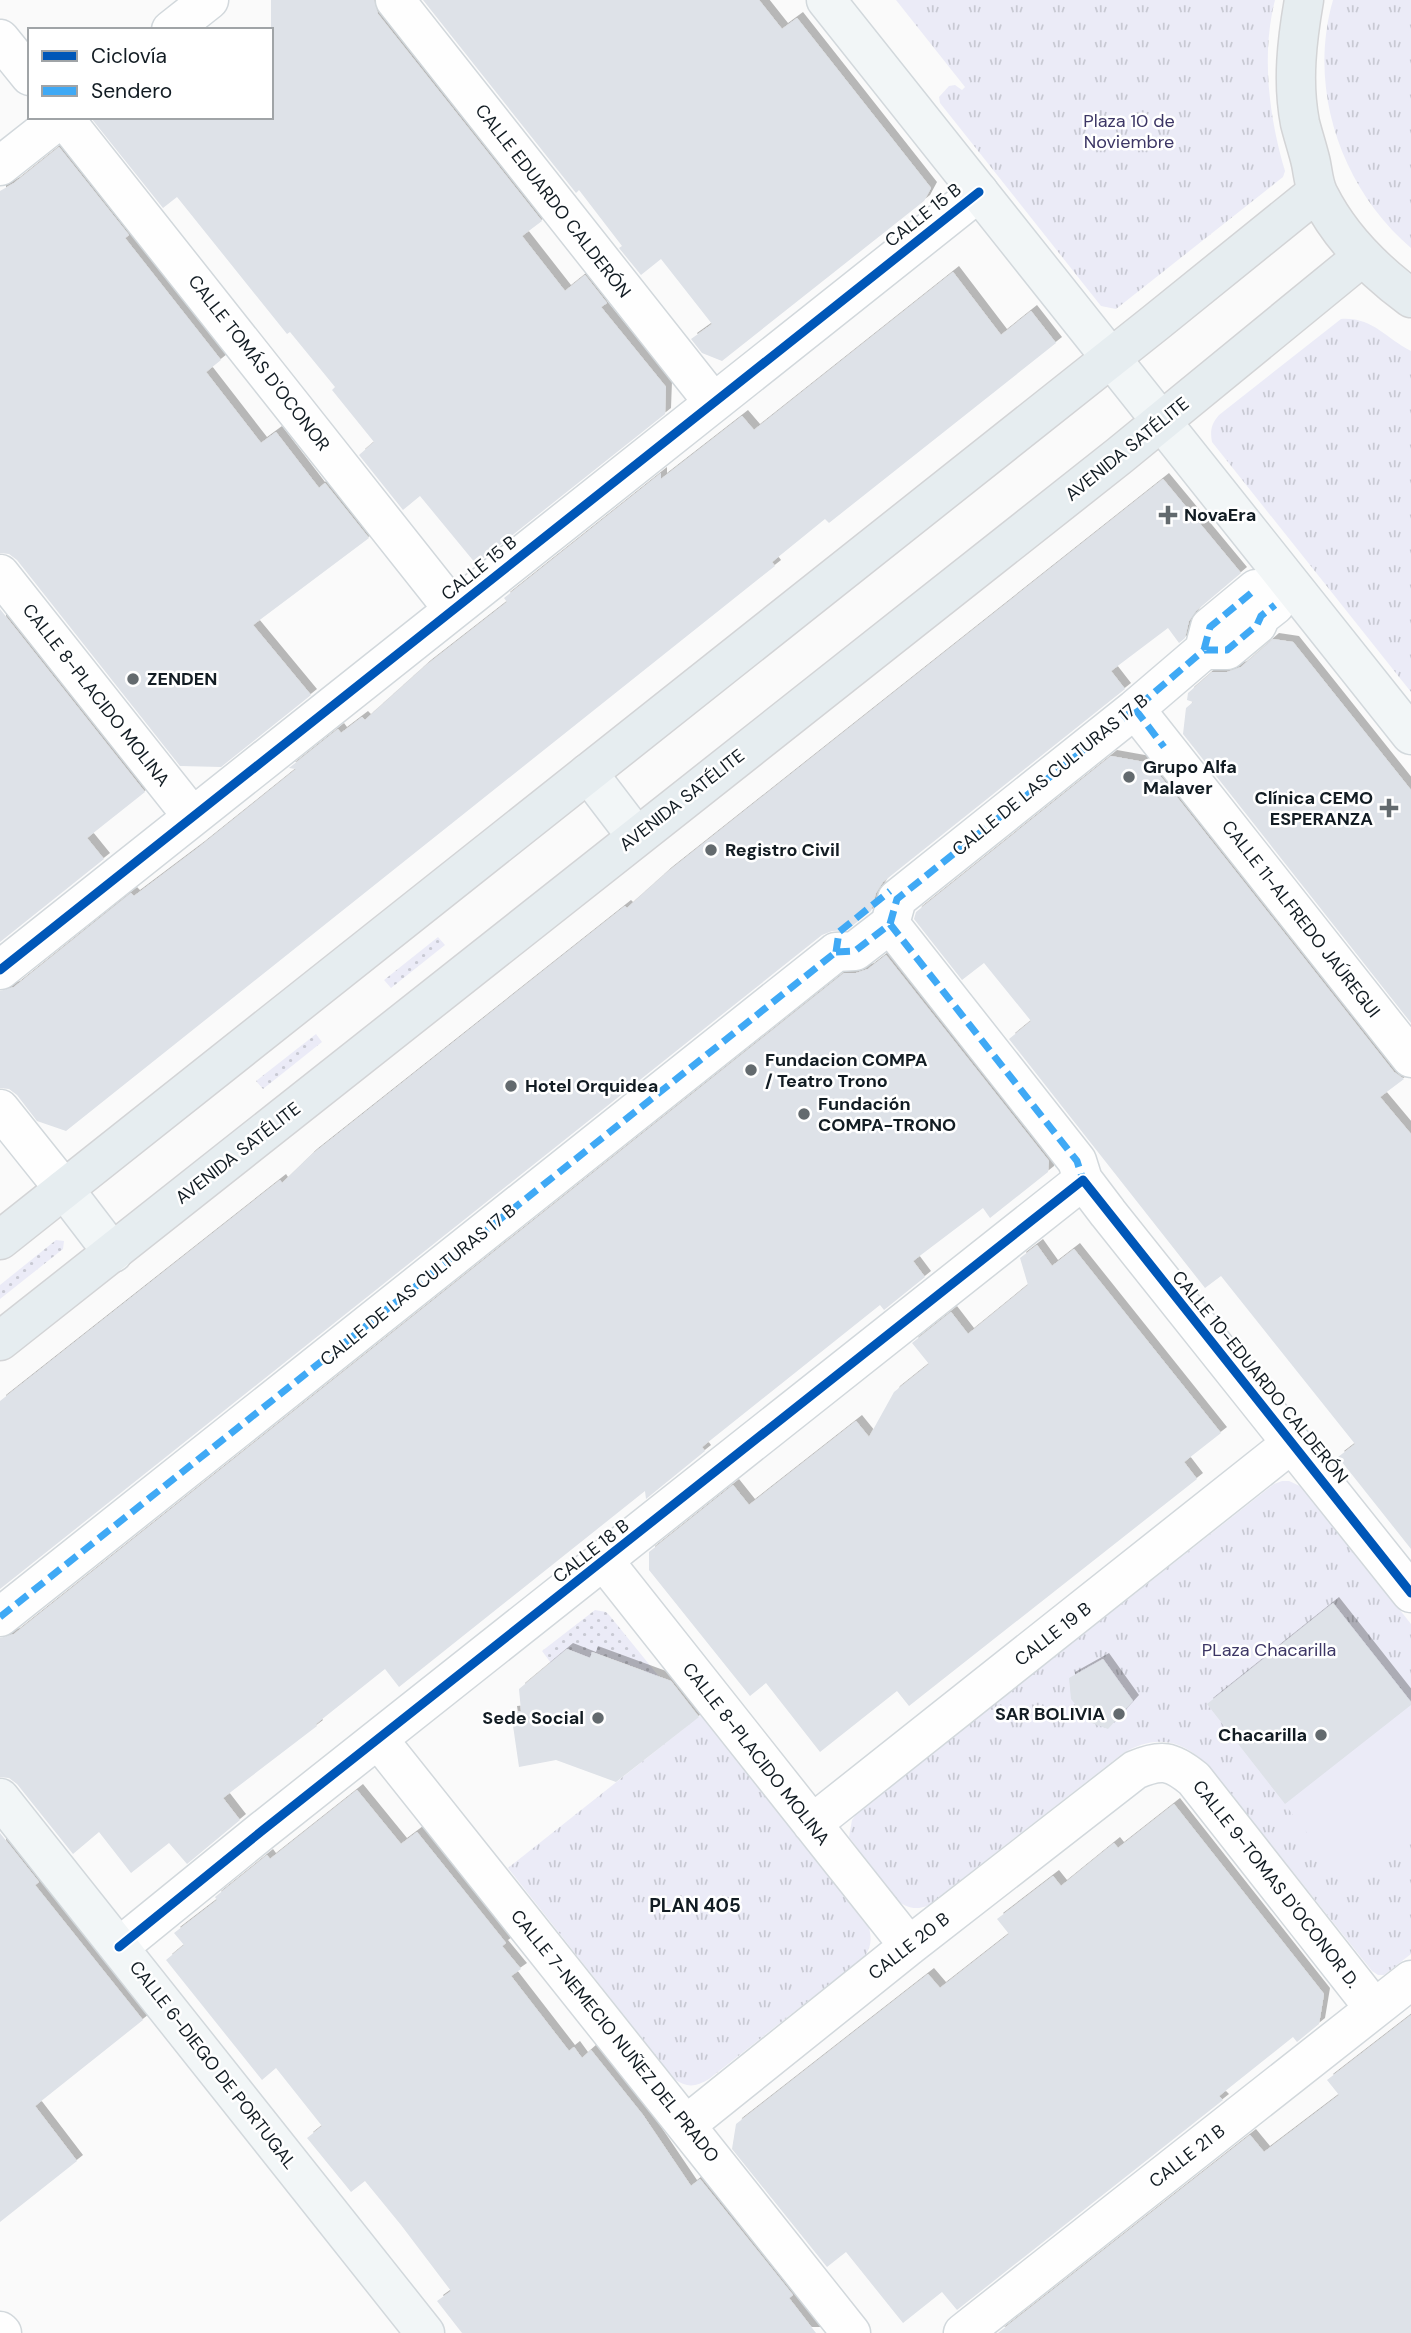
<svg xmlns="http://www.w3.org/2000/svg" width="1411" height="2333" viewBox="0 0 1411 2333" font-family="'DM Sans',sans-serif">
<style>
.grass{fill:url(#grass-dots)}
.park{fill:url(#park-tufts)}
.pitch{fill:#ebebf7}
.building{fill:#dee2e8;filter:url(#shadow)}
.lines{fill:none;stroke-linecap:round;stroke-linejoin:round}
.street-casing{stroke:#d2d8dc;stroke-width:41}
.secondary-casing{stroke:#d2d8dc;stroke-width:41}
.primary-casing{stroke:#d3d4d6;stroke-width:41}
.street{stroke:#fefefe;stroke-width:38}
.secondary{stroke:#f2f6f7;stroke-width:38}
.primary{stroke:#e6edf0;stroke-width:38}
.quiet{stroke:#3fa9f5;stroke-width:7;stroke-dasharray:14 7;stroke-linecap:butt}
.cycleway-casing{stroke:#fff;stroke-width:13}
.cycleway{stroke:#0057b8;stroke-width:9}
.poi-dot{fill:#636a6e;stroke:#fff;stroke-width:2.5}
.labels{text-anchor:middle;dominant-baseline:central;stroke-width:5;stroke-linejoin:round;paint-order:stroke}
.park-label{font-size:18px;fill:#3c3665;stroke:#fff}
.street-label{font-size:18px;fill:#121c23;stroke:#fff}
.poi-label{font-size:18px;font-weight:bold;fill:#121c23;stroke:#fff;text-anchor:start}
.neighbourhood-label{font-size:19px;font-weight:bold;fill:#121c23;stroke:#fff}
</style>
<defs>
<pattern id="grass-dots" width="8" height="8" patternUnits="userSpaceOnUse" patternTransform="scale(1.75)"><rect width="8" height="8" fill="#ebebf7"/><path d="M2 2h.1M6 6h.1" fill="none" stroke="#c8c9d3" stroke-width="1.8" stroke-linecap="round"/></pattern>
<pattern id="park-tufts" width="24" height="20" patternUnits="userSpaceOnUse" patternTransform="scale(1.75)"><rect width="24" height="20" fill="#ebebf7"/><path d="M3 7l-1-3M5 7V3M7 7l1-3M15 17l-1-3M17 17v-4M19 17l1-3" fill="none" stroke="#c8c9d3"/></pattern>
<filter id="shadow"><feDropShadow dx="6" dy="-6" stdDeviation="0" flood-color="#0004"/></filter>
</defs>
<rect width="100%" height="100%" fill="#fafafa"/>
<path class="grass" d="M438,937L445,945L391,988L384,980Z
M316,1034L322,1042L263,1089L256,1081Z
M56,1240L64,1241L63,1249L0,1299V1285Z
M595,1610L606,1612L610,1616L695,1721L689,1725L643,1670L593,1652L590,1658L567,1649L551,1663L542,1651Z"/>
<path class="park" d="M896,0H1275C1261,55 1269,117 1285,171L1283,177L1116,309L1101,306L940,103L939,97L949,86L955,85L962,90L965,87Z
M1333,0H1411V248C1342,189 1307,90 1333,0Z
M1341,319C1373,317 1385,338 1411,351V692L1212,442C1210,431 1211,424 1219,415Z
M1282,1481H1289L1302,1487L1411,1624V1954L1384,1975H1378L1372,1971L1209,1767C1183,1739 1155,1734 1122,1754L929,1905C916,1911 906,1908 896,1899L849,1837L852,1820L857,1813L1274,1484Z
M701,1715L869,1928C872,1939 871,1947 865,1956L709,2079C696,2087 687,2088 674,2079L508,1868Z"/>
<path class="pitch" d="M1333,1603L1411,1702V1830L1345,1882L1207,1704Z"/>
<path class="building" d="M271,0H374L378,14L542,221L522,236L565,291L585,275L607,303L601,307L666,387L665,414L476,564L420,496L403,510L359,455L374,442L332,390L335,387L290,332L287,334L177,197L163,208L91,118L271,117Z
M423,0H759L782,29L797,18L931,188L924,201L722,361L702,353L691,339L712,324L661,259L641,275L619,248L622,246L579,190L576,193Z
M59,147L129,235L125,238L221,360L206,372L261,443L276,432L319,488L325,483L369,538L253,625L311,695L221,767L180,766L17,560L9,554L0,553V191L14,183Z
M953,272L1001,335L1031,311L1056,343L829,523L825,519L772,562L775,566L761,577L66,1131L37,1121L17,1095L9,1089L0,1088V991L14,987L131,893L134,896L199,847L296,769L289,768L338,729L341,733L362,717L365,720L425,666L507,602L504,598L661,473V479L742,416L754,430Z
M1163,479L1241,573L1196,611L1189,621L1185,638L1179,643L1168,628L1111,671L1125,689L883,882L876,893L871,911L847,930L832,931L822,935L0,1589V1401L280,1180L282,1183L311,1155L625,906L627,908L666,873Z
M0,609L145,792L87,838L104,859L0,942Z
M1273,639L1293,642L1411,790V1023L1183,734L1186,708L1193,702L1187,700L1188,693L1212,672H1227L1241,667Z
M1111,756L1150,763L1394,1072L1404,1079L1380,1097L1411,1134V1549L1338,1457L1355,1444L1221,1276L1205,1288L1009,1039L1031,1021L984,963L962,980L914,919L916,912Z
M886,955L1049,1161L1048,1172L990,1218L983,1208L913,1261L925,1277L884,1310L880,1305L702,1447L705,1451L646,1499L645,1491L399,1687L385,1669L316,1724L317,1726L223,1798L240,1820L187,1864L169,1843L131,1873L99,1832L73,1854L17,1784L9,1778L0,1777V1638L14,1634L844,973H856L868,969Z
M1037,1245L1052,1266L1074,1249L1221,1433L1184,1462L1197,1479L909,1706L897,1691L820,1752L766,1683L750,1696L649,1570V1552L733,1485L749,1505L856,1421L869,1437L894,1392L929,1364L912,1343L951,1312L968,1334L1028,1285L1020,1258Z
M1333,1603L1411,1702V1705L1285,1804L1207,1704Z
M567,1649L590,1658L592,1652L671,1681L699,1717L616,1782L556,1760L519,1767L511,1712L521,1711L519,1689Z
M1103,1659L1133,1701L1108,1729L1089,1722L1071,1699L1069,1678Z
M357,1790L401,1844L417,1832L506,1943L502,1946L521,1969L511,1976L569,2051L574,2047L582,2058L591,2050L643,2115L691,2186L700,2179L793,2295L789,2298L816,2333H462L437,2301L451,2291L401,2225L365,2181L351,2192L307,2138L322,2126L276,2068L262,2080L166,1960L184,1945L174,1933L217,1900L215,1897L267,1855L270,1859Z
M1174,1804L1324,1994L1319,2024L1297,2042L1293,2037L1219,2096L1223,2100L957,2310L942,2292L903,2323L846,2252L827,2267L732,2149L736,2124L928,1974L940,1988L1009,1934L997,1919L1053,1876L1061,1886L1114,1843L1118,1848Z
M0,1833L39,1882L35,1885L143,2020L35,2106L77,2161L0,2222Z
M1411,2015V2333H998L1250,2135L1264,2152L1339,2095L1327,2080Z"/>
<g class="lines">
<defs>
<path id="street" d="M395,0L713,402
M171,30L209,0
M0,39L30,76
M63,117L453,609
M0,166L62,117
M0,574L192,816
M1204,650H1227L1257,625L1261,616L1275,605
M1204,650L1210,627L1256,589
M1135,709L1411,1058
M890,924L1077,1161L1083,1180L1108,1213L1411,1593
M836,952L855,951L890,924L897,899L1135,709L1204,650
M0,970L979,192
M0,1109L64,1189
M604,1561L909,1946
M0,1617L836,952
M378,1739L851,2333
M812,1824L1292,1443
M119,1947L263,1830L1083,1180
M686,2125L909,1946L1135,1770C1161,1759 1171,1760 1194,1779L1374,2008
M0,2331L2,2333
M963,2333L1411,1980"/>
<path id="secondary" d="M826,0L1411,735
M588,773L636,836
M64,1189L113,1253
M0,1798L425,2333"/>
<path id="primary" d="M1304,0C1297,40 1292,82 1300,123C1303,135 1307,147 1310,159C1313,170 1313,184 1319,195C1340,237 1373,270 1411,298
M0,1240L1155,323L1317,192
M0,1341L1119,456L1362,257"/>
</defs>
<use href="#street" class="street-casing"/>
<use href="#secondary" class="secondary-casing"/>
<use href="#primary" class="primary-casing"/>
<use href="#street" class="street"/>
<use href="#secondary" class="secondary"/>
<use href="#primary" class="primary"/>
<path class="quiet" d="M1204,650H1227L1257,625L1261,616L1275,605
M1204,650L1210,627L1256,589
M1135,709L1164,747
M890,924L1077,1161L1083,1180
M836,952L855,951L890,924L897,899L1135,709L1204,650
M836,952L839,932L890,891
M0,1617L836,952"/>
<defs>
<path id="cycleway" d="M0,970L979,192
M119,1947L263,1830L1083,1180L1411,1593"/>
</defs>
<use href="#cycleway" class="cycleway-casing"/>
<use href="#cycleway" class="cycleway"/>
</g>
<g class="poi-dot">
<path d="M1164.5 504.5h7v7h7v7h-7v7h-7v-7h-7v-7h7z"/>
<circle cx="133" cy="679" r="7"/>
<circle cx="1129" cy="777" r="7"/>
<path d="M1385.5 797.5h7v7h7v7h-7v7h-7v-7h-7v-7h7z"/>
<circle cx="711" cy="850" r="7"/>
<circle cx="751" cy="1070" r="7"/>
<circle cx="511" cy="1086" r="7"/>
<circle cx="804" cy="1114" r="7"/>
<circle cx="1119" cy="1714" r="7"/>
<circle cx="598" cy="1718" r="7"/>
<circle cx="1321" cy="1735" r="7"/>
</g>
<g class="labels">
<g class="park-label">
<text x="1129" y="121">Plaza 10 de<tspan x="1129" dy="21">Noviembre</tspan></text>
<text x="1269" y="1650">PLaza Chacarilla</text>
</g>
<g class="street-label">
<text transform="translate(553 201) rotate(52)">CALLE EDUARDO CALDERÓN</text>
<text transform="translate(923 215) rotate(-38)">CALLE 15 B</text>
<text transform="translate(259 363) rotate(52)">CALLE TOMÁS D'OCONOR</text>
<text transform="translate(1127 449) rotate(-39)">AVENIDA SATÉLITE</text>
<text transform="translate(479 568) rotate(-39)">CALLE 15 B</text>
<text transform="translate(96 695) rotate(52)">CALLE 8-PLACIDO MOLINA</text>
<text transform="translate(1050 775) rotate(-39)">CALLE DE LAS CULTURAS 17 B</text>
<text transform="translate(682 800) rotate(-38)">AVENIDA SATÉLITE</text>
<text transform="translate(1301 919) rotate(52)">CALLE 11-ALFREDO JAÚREGUI</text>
<text transform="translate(238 1153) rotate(-38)">AVENIDA SATÉLITE</text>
<text transform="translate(418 1285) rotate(-39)">CALLE DE LAS CULTURAS 17 B</text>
<text transform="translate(1260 1377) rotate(51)">CALLE 10-EDUARDO CALDERÓN</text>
<text transform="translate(591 1551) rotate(-38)">CALLE 18 B</text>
<text transform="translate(1053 1634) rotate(-38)">CALLE 19 B</text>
<text transform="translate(756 1754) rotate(52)">CALLE 8-PLACIDO MOLINA</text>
<text transform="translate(1276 1884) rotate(52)">CALLE 9-TOMAS D'OCONOR D.</text>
<text transform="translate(909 1946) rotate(-38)">CALLE 20 B</text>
<text transform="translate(615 2036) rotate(51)">CALLE 7-NEMECIO NUÑEZ DEL PRADO</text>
<text transform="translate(213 2065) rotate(52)">CALLE 6-DIEGO DE PORTUGAL</text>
<text transform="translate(1187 2156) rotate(-38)">CALLE 21 B</text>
</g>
<g class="poi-label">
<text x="1184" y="515">NovaEra</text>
<text x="147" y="679">ZENDEN</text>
<text x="1143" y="767">Grupo Alfa<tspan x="1143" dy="21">Malaver</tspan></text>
<text x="1373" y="798" text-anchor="end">Clínica CEMO<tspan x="1373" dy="21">ESPERANZA</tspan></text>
<text x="725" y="850">Registro Civil</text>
<text x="765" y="1060">Fundacion COMPA<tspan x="765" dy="21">/ Teatro Trono</tspan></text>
<text x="525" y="1086">Hotel Orquidea</text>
<text x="818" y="1104">Fundación<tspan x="818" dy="21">COMPA-TRONO</tspan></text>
<text x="1105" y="1714" text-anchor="end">SAR BOLIVIA</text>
<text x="584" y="1718" text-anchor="end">Sede Social</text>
<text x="1307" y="1735" text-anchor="end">Chacarilla</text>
</g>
<g class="neighbourhood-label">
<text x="695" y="1905">PLAN 405</text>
</g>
</g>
<rect x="28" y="28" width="245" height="91" fill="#ffffff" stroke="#a0a4a7" stroke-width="2"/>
<rect x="42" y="51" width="35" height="10" fill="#0057b8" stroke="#a0a4a7" stroke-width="2"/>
<text x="91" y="63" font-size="21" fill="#121c23">Ciclovía</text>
<rect x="42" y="86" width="35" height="10" fill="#3fa9f5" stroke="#a0a4a7" stroke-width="2"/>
<text x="91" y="98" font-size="21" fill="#121c23">Sendero</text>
</svg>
